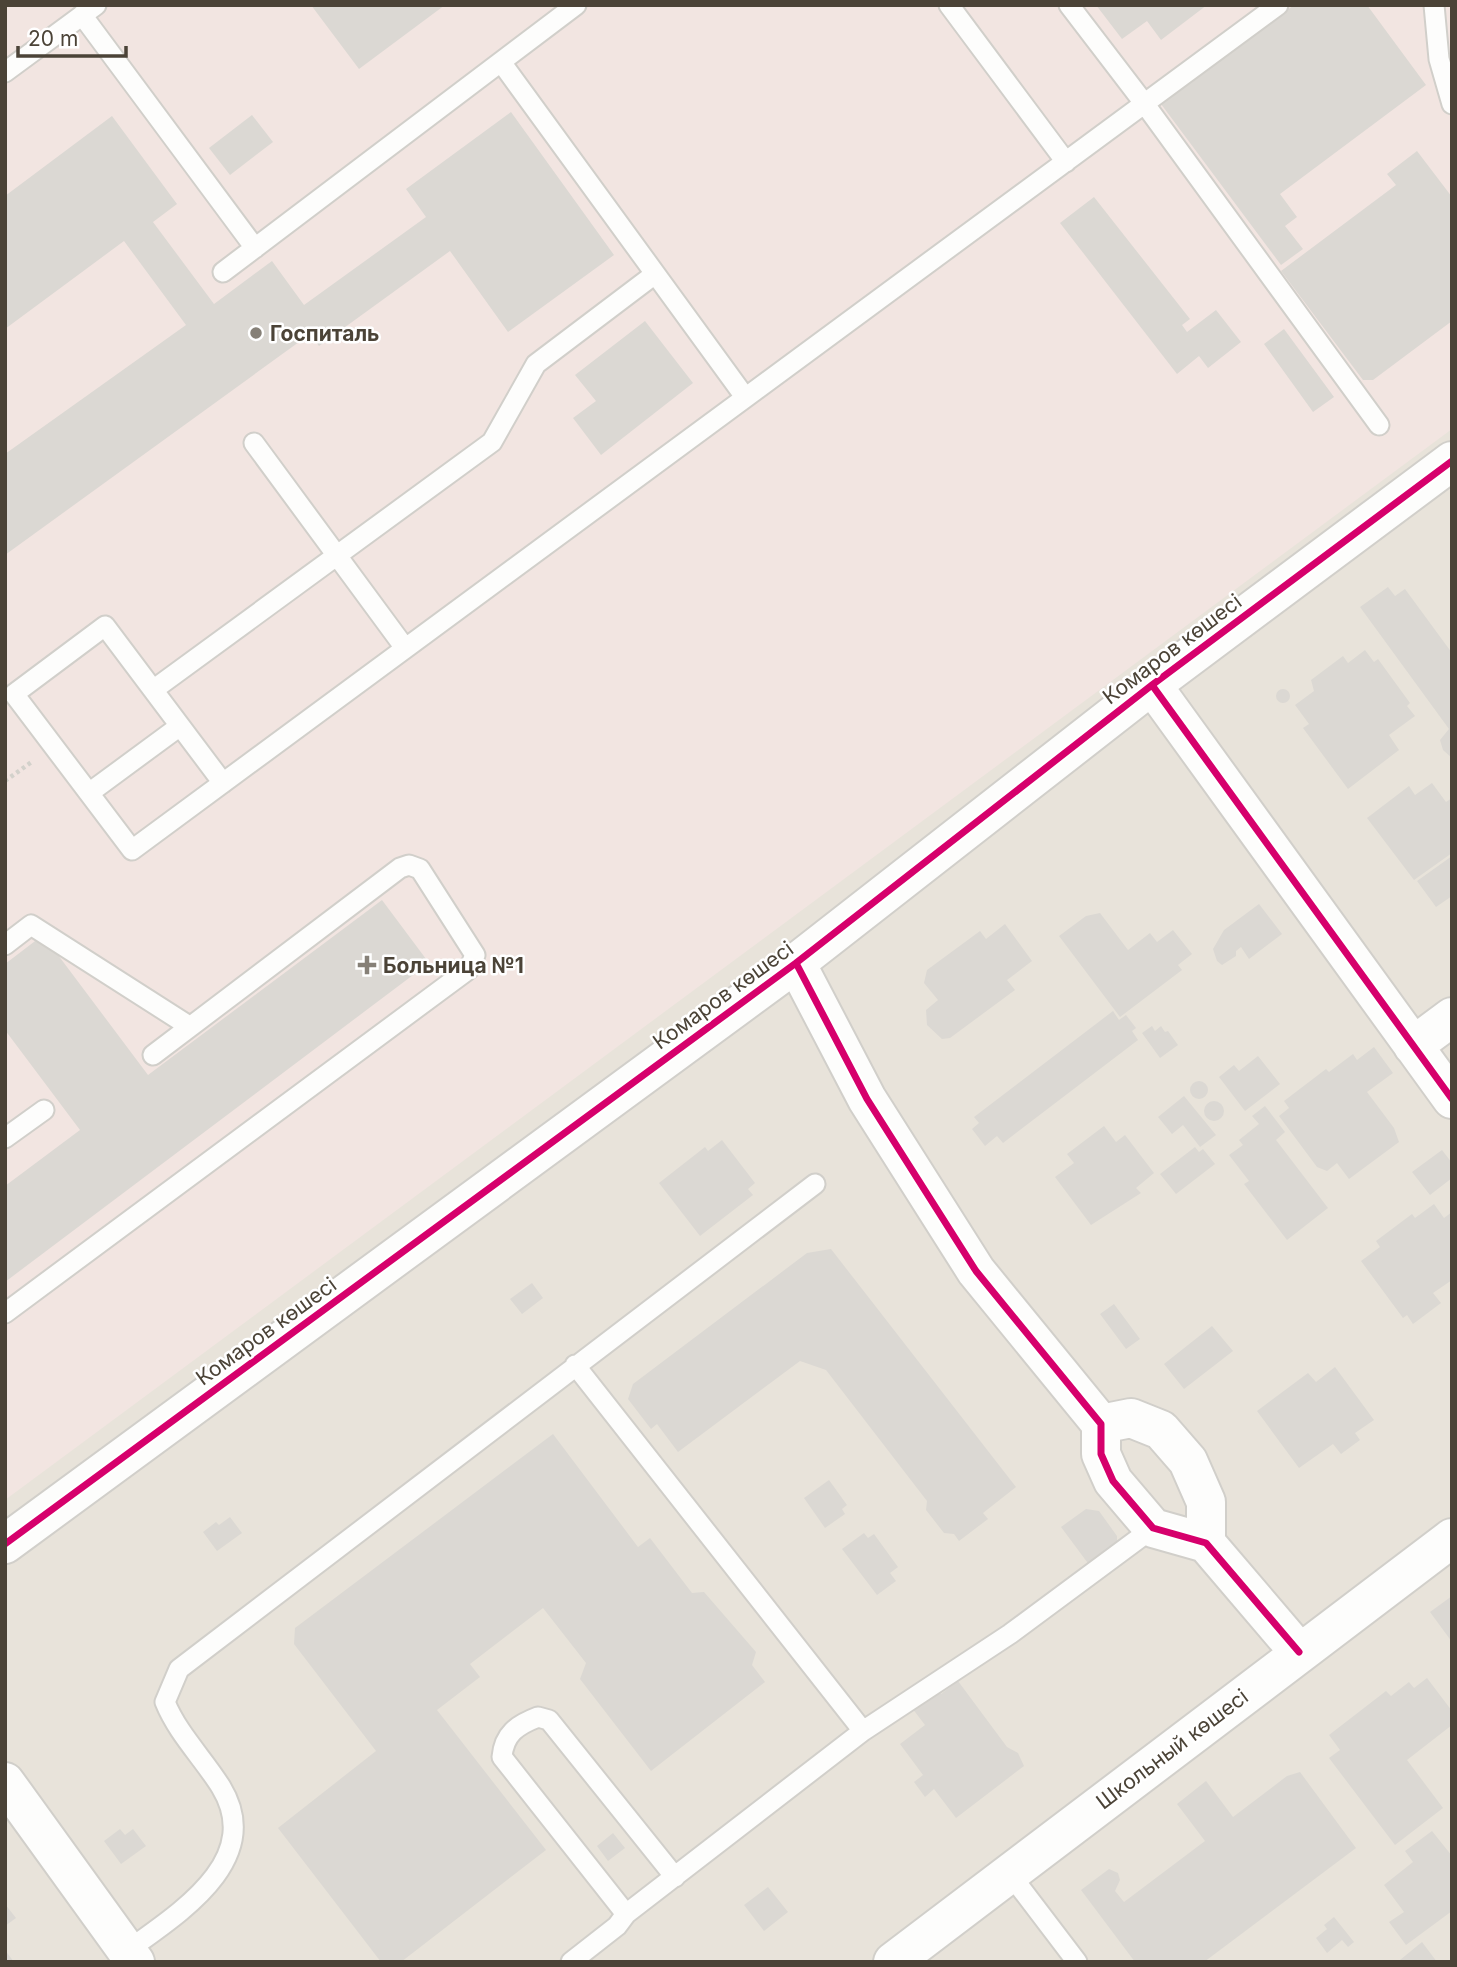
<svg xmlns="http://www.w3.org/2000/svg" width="1457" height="1967" viewBox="0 0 1457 1967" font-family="Inter,sans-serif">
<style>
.residential{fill:#e8e3da}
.medical{fill:#f2e5e1}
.building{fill:#dbd8d3}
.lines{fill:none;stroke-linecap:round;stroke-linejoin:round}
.lane-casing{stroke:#d1cfca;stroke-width:23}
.street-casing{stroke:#d1cfca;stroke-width:42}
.path{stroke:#d3d1cb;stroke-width:4.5;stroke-dasharray:3.5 3.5;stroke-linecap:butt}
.lane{stroke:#fdfdfc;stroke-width:19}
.street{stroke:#fdfdfc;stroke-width:38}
.cycleway-casing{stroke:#fff;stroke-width:11}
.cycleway{stroke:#d6006c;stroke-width:7}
.poi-dot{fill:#868077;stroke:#fff;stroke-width:2.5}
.labels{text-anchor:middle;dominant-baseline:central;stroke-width:5;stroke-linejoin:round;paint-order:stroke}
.poi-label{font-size:21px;font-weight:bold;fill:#4b4337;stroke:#fff;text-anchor:start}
.street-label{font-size:21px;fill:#4b4337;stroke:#fff}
</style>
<rect width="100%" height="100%" fill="#f3f1ed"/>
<path class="residential" d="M5,5H1452V1962H5Z"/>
<path class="medical" d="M5,5H1452V429L5,1500Z"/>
<path class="building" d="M311,5H445L359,69Z
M1096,5H1207L1161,40L1147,21L1122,39Z
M1294,5H1367L1426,85L1280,194L1297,217L1285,226L1303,249L1281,265L1161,104Z
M511,112L614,255L508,332L450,251L319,346L310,334L5,555V454L186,325L124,241L5,329V196L112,116L177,204L153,222L214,304L272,261L304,305L426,217L406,189Z
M252,115L273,142L230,175L209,148Z
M1417,151L1452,197V321L1373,380H1363L1281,271L1396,185L1387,174Z
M1094,197L1190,319L1182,325L1187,332L1216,310L1241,342L1208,368L1199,356L1177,374L1060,223Z
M645,321L693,383L601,455L573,418L596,401L575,375Z
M1284,329L1334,397L1313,412L1264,344Z
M1388,587L1395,596L1405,589L1452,653V758L1443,750L1440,740L1449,729L1360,607Z
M1365,650L1374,662L1378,659L1410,703L1407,706L1415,716L1389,735L1399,750L1348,789L1303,728L1309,724L1295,705L1314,691L1311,680L1343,656L1348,663Z
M1276 696a7 7 0 1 1 14 0a7 7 0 1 1-14 0Z
M1432,783L1446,802L1452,798V853L1414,880L1367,818L1409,786L1415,795Z
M1452,856V896L1436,907L1417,881Z
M382,900L429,963L5,1282V1186L80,1130L5,1030V964L43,935L148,1075Z
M1259,904L1282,934L1249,959L1241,947L1236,951V956L1222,965L1217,961L1213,949L1224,930Z
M1100,913L1128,950L1150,933L1157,942L1173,930L1192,954L1178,965L1182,970L1120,1017L1059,936L1086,916Z
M1005,924L1032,961L1007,980L1015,990L950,1038L942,1039L927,1025L926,1010L938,1000L924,983L927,970L980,931L986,939Z
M1113,1011L1119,1020L1126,1015L1136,1028L1132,1031L1138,1040L1003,1143L997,1136L985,1146L972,1129L979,1123L974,1117Z
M1152,1026L1155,1031L1161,1026L1165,1032L1168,1031L1178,1045L1160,1058L1142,1033Z
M1374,1047L1393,1073L1367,1092L1394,1128L1399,1142L1349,1179L1337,1163L1327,1171L1317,1167L1279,1116L1289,1108L1284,1101L1326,1069L1329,1072L1353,1054L1357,1060Z
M1258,1056L1280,1084L1245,1111L1219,1077L1234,1065L1239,1071Z
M1190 1090a9 9 0 1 1 18 0a9 9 0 1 1-18 0Z
M1184,1096L1216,1135L1200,1147L1183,1125L1172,1134L1158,1117Z
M1204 1111a10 10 0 1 1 20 0a10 10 0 1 1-20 0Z
M1265,1106L1285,1132L1276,1140L1328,1208L1287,1240L1244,1184L1249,1181L1229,1155L1243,1145L1239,1140L1259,1124L1252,1116Z
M1104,1126L1116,1142L1125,1135L1154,1173L1136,1188L1141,1193L1091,1225L1055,1177L1074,1163L1067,1154Z
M722,1140L755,1183L748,1189L753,1195L700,1236L659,1183L705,1147L708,1151Z
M1195,1147L1199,1152L1203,1149L1215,1164L1176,1194L1160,1174Z
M1442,1150L1452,1163V1178L1430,1195L1412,1172Z
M1434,1204L1444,1218L1452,1212V1280L1433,1293L1441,1303L1413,1324L1407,1315L1403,1318L1361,1261L1380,1247L1376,1241L1412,1214L1415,1218Z
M831,1249L1016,1487L983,1513L988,1519L959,1541L954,1534L944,1533L926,1510L927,1501L826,1370L800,1361L678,1452L657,1424L651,1429L628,1399L633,1384L807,1253Z
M532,1283L543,1298L522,1314L510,1299Z
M1114,1304L1140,1339L1126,1349L1100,1314Z
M1212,1326L1233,1351L1184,1389L1164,1364Z
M1335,1367L1374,1420L1355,1433L1360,1440L1341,1454L1333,1444L1299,1468L1257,1411L1308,1373L1316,1382Z
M553,1434L638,1547L650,1538L692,1593L704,1592L756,1652L752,1665L765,1682L651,1771L580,1679L586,1663L543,1608L470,1664L480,1677L437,1710L546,1850L401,1962H381L278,1828L376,1751L294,1644L295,1628Z
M829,1480L847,1505L842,1509L845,1514L825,1528L804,1498Z
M1086,1509L1099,1511L1117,1536V1546L1090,1566L1061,1527Z
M230,1517L242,1533L217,1551L203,1532L216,1522L219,1525Z
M864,1533L868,1538L874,1534L898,1567L890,1573L896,1581L877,1595L842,1549Z
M1452,1596V1642L1430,1612Z
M1427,1678L1452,1711V1725L1407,1760L1443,1808L1395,1845L1329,1758L1340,1750L1329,1735L1386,1691L1391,1696L1409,1682L1414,1688Z
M958,1681L1007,1747L1018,1753L1024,1766L956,1818L934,1789L925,1797L914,1782L923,1775L900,1744L925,1725L912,1708L937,1689L941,1694Z
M1300,1772L1356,1848L1204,1962H1135L1081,1890L1109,1869L1118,1873L1120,1880L1115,1891L1124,1902L1205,1841L1177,1804L1206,1781L1233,1817L1287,1776Z
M120,1829L125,1835L133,1829L146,1846L121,1864L104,1841Z
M1432,1831L1452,1856V1911L1406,1945L1389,1922L1404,1912L1384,1885L1413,1862L1405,1851Z
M613,1833L625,1848L608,1861L597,1846Z
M768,1887L788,1912L764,1931L744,1905Z
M5,1904L16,1918L5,1926Z
M1334,1917L1354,1942L1348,1947L1342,1940L1327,1953L1316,1938L1327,1929L1324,1925Z
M1422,1942L1437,1962H1401L1400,1960Z
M5,1950L14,1962H5Z"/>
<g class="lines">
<defs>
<path id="lane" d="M949,5L1066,162
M1069,5L1144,103L1379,425
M1434,5L1439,59L1452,104
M82,15L255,248
M501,62L745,397
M5,72L96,5
M223,272L576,5
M254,443L405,648
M153,690L492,442L536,364L655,274
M223,783L105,626L14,694L132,850L1278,5
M89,793L180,726
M5,945L31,925L189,1026
M5,1138L44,1110
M5,1313L469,969L475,955L420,869L409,865L400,868L153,1055
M575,1365L863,1731
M1010,1874L1077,1962
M675,1877L549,1720L538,1717C517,1725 504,1734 502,1757L626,1914L863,1731L1010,1634L1153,1528
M127,1951C176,1915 266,1861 221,1787C203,1758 178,1734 165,1702L179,1669L815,1184
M571,1962L617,1926L626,1914"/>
<path id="street" d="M1152,685L1452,1099
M796,963L867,1099L976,1271L1101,1424V1454L1113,1481L1153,1528L1206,1543L1299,1652
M1413,1046L1452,1017
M1101,1424L1131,1418L1161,1430L1188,1461L1206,1502V1543
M5,1544L796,963L1152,685L1452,461
M5,1782L135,1962
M893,1962L1452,1538"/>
</defs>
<use href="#lane" class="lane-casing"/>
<use href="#street" class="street-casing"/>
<path class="path" d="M5,781L33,761"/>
<use href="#lane" class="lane"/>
<use href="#street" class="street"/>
<defs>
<path id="cycleway" d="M1152,685L1452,1099
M796,963L867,1099L976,1271L1101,1424V1454L1113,1481L1153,1528L1206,1543L1299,1652
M5,1544L796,963L1152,685L1452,461"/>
</defs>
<use href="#cycleway" class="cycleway-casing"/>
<use href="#cycleway" class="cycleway"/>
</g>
<g class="poi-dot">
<circle cx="256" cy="333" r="7"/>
<path d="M363.5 954.5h7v7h7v7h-7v7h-7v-7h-7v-7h7z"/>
</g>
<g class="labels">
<g class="poi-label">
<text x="270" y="333">Госпиталь</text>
<text x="383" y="965">Больница №1</text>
</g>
<g class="street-label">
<text transform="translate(1172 649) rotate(-37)">Комаров көшесі</text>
<text transform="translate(723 995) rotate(-36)">Комаров көшесі</text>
<text transform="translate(266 1331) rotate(-36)">Комаров көшесі</text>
<text transform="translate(1172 1749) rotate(-37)">Школьный көшесі</text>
</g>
</g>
<rect width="1457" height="1967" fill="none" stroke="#4b4337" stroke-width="14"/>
<path d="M18 46v10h108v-10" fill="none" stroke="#4b4337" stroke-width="3.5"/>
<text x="28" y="46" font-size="21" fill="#4b4337" stroke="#ffffff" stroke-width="5" paint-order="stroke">20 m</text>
</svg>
